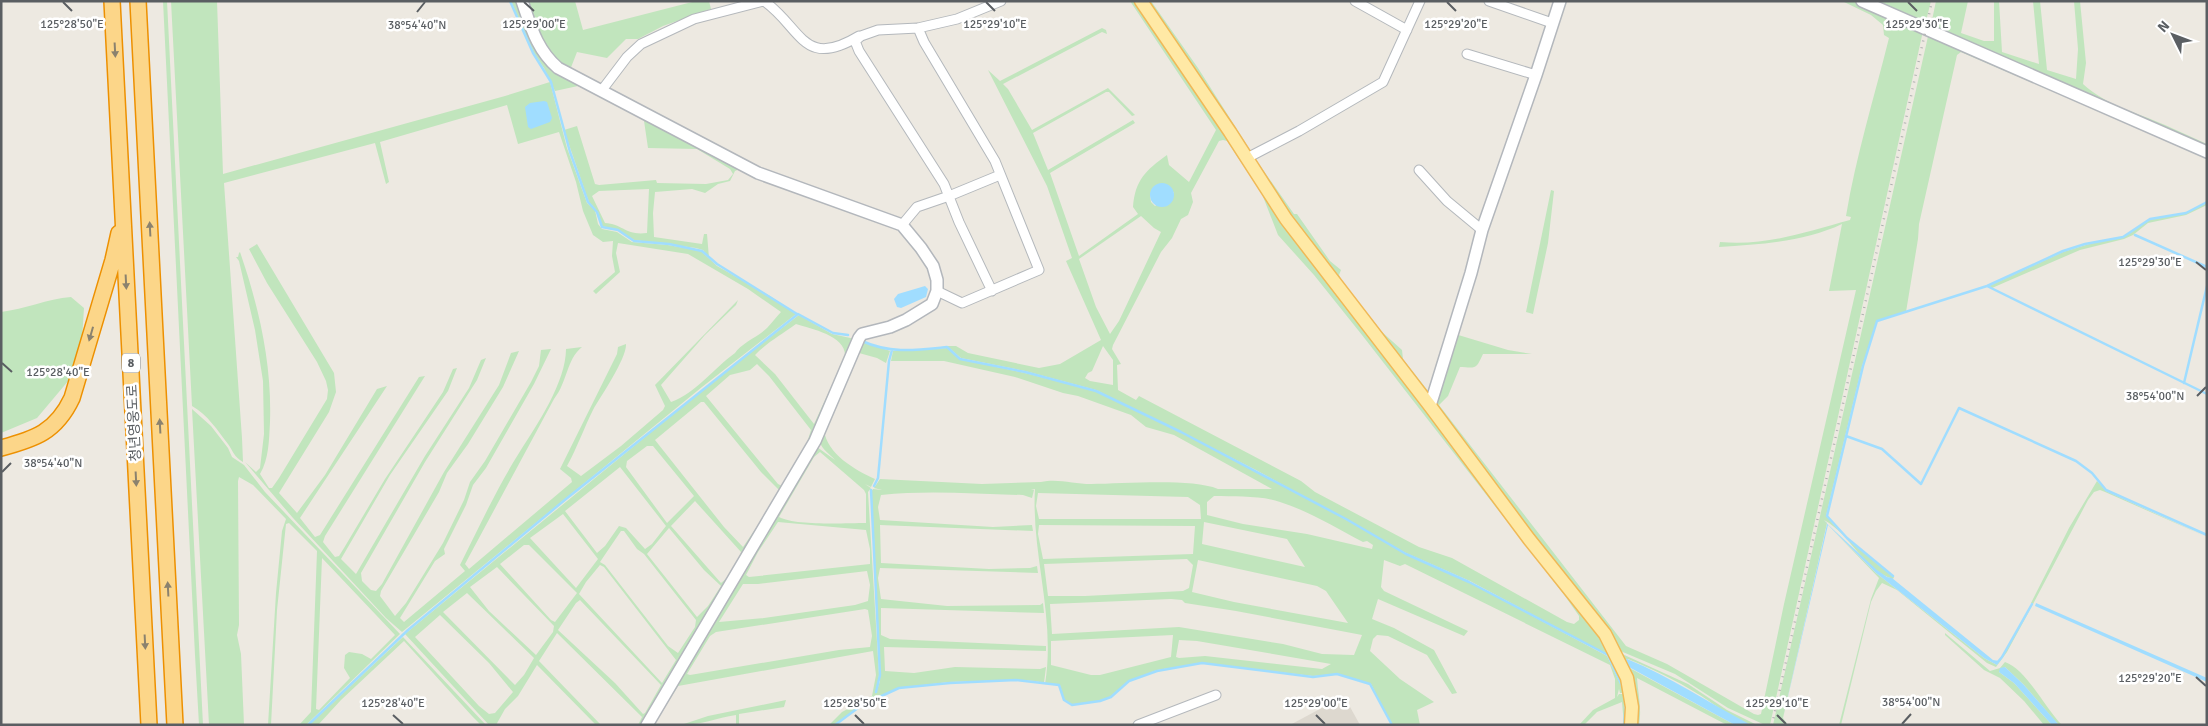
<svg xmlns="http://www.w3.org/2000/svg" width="2208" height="726" viewBox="0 0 2208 726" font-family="Signika,'Noto Sans KR',sans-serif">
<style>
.education{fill:#ddd8cf}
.green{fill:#c1e5bd;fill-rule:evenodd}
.water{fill:#a0ddff}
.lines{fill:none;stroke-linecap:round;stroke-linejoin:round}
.stream{stroke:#a0ddff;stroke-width:2.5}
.street-casing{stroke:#b4b8bc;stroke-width:11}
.secondary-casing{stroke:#b3b7bc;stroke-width:14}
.primary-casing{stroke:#f0b957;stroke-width:15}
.highway-casing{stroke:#ed9001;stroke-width:18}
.street{stroke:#fff;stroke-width:9}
.secondary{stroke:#fff;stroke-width:11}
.primary{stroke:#ffe9a5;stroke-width:12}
.highway{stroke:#fcd689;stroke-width:15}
.rail{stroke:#b1b2b2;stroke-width:2.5;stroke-dasharray:1 6;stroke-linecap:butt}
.oneway{fill:#8b826e}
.ticks{fill:none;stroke:#5a5e62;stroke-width:2}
.labels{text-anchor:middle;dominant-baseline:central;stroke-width:5;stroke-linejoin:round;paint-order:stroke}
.shield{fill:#fff;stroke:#8c8e91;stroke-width:1}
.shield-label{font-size:12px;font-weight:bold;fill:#5a5e62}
.street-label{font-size:14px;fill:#5a5e62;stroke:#fff}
.ticks-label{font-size:12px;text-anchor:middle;fill:#5a5e62;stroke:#fff;stroke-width:5;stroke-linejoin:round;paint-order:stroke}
</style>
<rect width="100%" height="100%" fill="#ede9e1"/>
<path class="education" d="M1344,696L1360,725H1290Z"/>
<path class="green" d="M163,1H167L203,725H199L195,655Z
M171,1H217L223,174L505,96L550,82L567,148L587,203L595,210L598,224L602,229L617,232L632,242L668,245L701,251L717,266L770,296L796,314L702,387L402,632L386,618L293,518L245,462L256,472L260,468L264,434L263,381L255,330L239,261L236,257H238L239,253L240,252C259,307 272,364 270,422C269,440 269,459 260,474L269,488H272L279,478L327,399L328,390L326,381L317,362L267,283L249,249L257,244L334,373L336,392L329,412L279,493L297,513L325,475L377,389L387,386L300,518L315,537L320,535L419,377L425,376L325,536L323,542L335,557L339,556L344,548L385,479L443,392L453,369L457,368L448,391L390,475L341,559L356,574L425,456L469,388L481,360L486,358L477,380L425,462L361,573L362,581L371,590L376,591L382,584L444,472L499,385L511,353L519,351L503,387L468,444L447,473L439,492L381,591L380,596L395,616L406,603L443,543L464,500L470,482L485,461L531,382L539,366L541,350L551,349L534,384L486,468L473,485L466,505L444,549L445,554L435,561L400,618L404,622L465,571L460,565C479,527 497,488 519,453C537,425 566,382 566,349L582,347C566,360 568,381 554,399L465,564L469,569L572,482L571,478L560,469L617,354L618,347L626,344C627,358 601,396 593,410C584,428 577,448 567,466L581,476L621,446L663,410L665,406L655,385L738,300L736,305L705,335L661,385L671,402C696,393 714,368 735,353C740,344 759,336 767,328C772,323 776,317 781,312L748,289L688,254L618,243L616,253L620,272L596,294L593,291L615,272L612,256L613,241L603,242L593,235L583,211L576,182L559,132L518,144L507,105L380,142L389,182L386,184L375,143L224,183L242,438L243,462C234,457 233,451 228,444C218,431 207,414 192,406Z
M511,1H520L537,45L587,84L555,91L544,68L533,52Z
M528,1H575L583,30L696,1H709L711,9L663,26L638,39H626L607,58L577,52L570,70C545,54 536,29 528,1Z
M1130,1H1138L1172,53L1598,635L1609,651L1608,655L1470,581L1406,553L1256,470L1096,390L1025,371L961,358L947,346H956L968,353L1039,368L1060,364L1101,340L1066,261L1072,258L1047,186L988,70L1000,81L1102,28L1106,30L1107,34L1102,32L1003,84L1008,89L1032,130L1108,88L1135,115L1132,116L1109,92H1106L1033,133L1048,170L1133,120L1135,123L1050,173L1079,256L1138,214L1133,207C1135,180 1146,170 1167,155L1169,165L1189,182L1216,130ZM1223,140L1227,141L1262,194L1278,235L1314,275L1362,335L1565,596L1579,616V620L1574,624L1567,622L1452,558L1419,547L1315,492L1301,481L1139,396L1136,400L1118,390L1117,365L1121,364L1112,349L1113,345L1161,252L1172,238L1181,219L1188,215L1193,202L1191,193L1219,141ZM1168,185L1174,193L1155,206L1151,202L1150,195ZM1141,216L1154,228L1161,232L1119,321L1110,334L1096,307L1079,259ZM1103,346L1113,360V385L1090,381L1085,378L1088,373L1092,371Z
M1144,1H1151L1198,68L1252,153L1248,155Z
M1842,1H1855L1923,31L1770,725H1765L1728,708L1675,674L1618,650L1433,403L1455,334L1508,350L1532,354H1483C1476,369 1477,368 1460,367L1448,396L1439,405L1626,646L1667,664L1754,714L1758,715L1761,714L1784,604L1856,290L1829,291L1842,224C1804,242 1761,244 1719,247L1720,242C1768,246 1805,232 1850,220L1851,217L1846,216C1856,156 1874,98 1889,38L1884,35L1883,25L1871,15Z
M1870,1H1931L1925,25Z
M1936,1H1968L1961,33L1984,41H1994V1H1999L2002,52L2039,64L2033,1H2040L2047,70L2076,79L2078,49L2074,1H2080L2086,63L2083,84C2107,106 2136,112 2165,125C2179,131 2193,138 2207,144V148L1931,25Z
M1929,32L2207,155V158L1961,52L1957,55L1919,224L1918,239L1906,312L1877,321L1862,366L1826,516L1847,539L1894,577L1893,579C1864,570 1850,534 1824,520L1827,523L1783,718L1788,725H1773Z
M643,114L742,168L735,171L730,181L718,184L705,193L692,189L655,192L653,213L654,237L702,244L704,234H707L709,258L703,250L696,248L634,240L618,230L602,226L598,212L589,202L586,194L564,130L577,126L595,184L599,185L656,180L657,183L706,184L728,180L733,174L730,169L697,149L648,148ZM649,189L647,233C626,236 623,224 605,223L592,196L599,191Z
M1254,157L1294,214H1297L1330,261L1341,270L1339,275L1342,281L1382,332L1402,350L1403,359L1432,396L1430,400L1350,299L1250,159Z
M1551,190L1554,191L1548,243L1533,314L1526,312Z
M2207,203V205L2186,215L2148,223L2133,235L2124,239L2080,250L1992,288L1989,286L2063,252L2099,241L2123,237L2151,219L2186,213Z
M71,297L84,308L82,339L69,380L37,418L1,433V312C25,309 47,299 71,297Z
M799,315L832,334L855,339L813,441L645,725H638L642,717L557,633L539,661L601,725H596L537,665L518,696L505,709L496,725H489L405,634L711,383ZM796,324C812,329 847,336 845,357L814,424L775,374L755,355C769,341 781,335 796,324ZM757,364L769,376L811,430L806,446L782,486L778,484L706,396L730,375L750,370ZM701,402H704L761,472L779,490L767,512L743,547L724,527L655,440ZM647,446H653L694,496L667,523L626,467L627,461ZM620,467L666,526L652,544L645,549L626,528L619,526L605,546L597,553L565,511ZM695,501L741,552C739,562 730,577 721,583L671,526ZM563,514L598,559L576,588L530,538ZM669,528L704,570L721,586L708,606L697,617L647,554ZM621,531H624L637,549L644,554L696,620L695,627L678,653L668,646L605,565L600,562ZM524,545H529L577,593L555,622L551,620L500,564ZM600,565L604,567L676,660L662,683L579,594L586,582ZM497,567L554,626L553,632L536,655L489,611L470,587ZM467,593L534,658L524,675L515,685L443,612ZM580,600L661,685L645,713L643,714L615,683L558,630L576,603ZM440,615L489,663L513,692L495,713L489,714L479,706L415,637Z
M860,340L890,351L886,363L877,358L859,353L824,430C827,454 855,470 875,479L871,487L865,484L871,488L868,492L879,675L876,693L880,681L871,492L873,489L882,490L874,488L880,479L982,484L1041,482C1057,478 1074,484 1091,484C1123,484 1191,478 1218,489H1272L1174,435L1146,427L1131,415L1078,396L1063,393L1015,377L944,361H891L893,351L947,348L960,359L1025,373L1096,391L1181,432L1346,519L1406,554L1469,582L1607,656L1623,690L1622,693H1620L1619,689L1617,697L1619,694H1624V725L1622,702L1597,712L1584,725H1579L1593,710L1615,698V679L1610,665L1405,564L1400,566L1384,560L1381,587L1384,591L1468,631L1464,636L1378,599L1372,619L1394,628L1434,650L1457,693L1452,694L1427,655L1388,636L1377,635L1373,639L1370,651L1400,679L1434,702L1417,710L1420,725H1392L1371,684L1337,674L1313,676L1202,663L1157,670L1128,681L1110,697L1100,701L1072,705L1064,699L1060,685L1045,684C1056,618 1031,554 1035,489L1031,490H1034L1032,498L1023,495C976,494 928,490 881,495L878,507L880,520L993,527L1032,525L1033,531L880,525L881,563L989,569L1030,568L1037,566L1038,573L880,568L878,578L881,599L947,606L1040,605L1043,603L1044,613L881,608V635L890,639L1046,646V651L884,647L885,671L914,673L955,667L1040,669L1046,667L1044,683L1035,681L1016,680L949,682L899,688L862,705L834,725H829L842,712L872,696L876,675L873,651L678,686L654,725H649L813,449L817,447L835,460C828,452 818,447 819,435ZM820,452L864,490L866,494V523C845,523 796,526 779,517L814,457ZM1038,493L1188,497L1200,505L1201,519H1039L1036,506ZM1214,496C1235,497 1260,495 1280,502C1309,511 1336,528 1363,542L1367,541L1373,545L1372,549L1307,534L1243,524L1207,515V502ZM778,522L866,530L870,549V564L749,577L746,575L758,552ZM1204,522L1287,539L1305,567L1202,544ZM1039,525L1195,526L1193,554L1043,559L1038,534ZM1187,559L1193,565L1189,588L1183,591L1085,596H1048L1044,564ZM1198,560L1317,586L1326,591L1348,623L1234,602L1192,592ZM867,571L870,585L868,601L855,605L764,618L719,622L743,584H758ZM1171,599L1182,600L1185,603L1236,611L1362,635L1354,655L1322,654L1283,644L1179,627L1052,634L1050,604ZM865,609L868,610L872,636L870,647L839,650L690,675L687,674L710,636L716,632ZM1173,635L1171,657L1100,675H1091L1051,665V641ZM1179,640L1197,641L1331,664L1322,669L1205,656L1179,658L1176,657Z
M192,409L211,426L228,448L232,457L244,465L265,492L400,634L306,725H299L311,712L317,551L289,523L286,524L277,610L271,725H268L276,593L282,531L286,519L253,485L239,477L238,481L239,625L237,635L241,654L244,725H209ZM322,558L395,635L371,659L362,654L349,652L345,655L344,668L350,678L319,710L316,709Z
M2097,481L2106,491L2207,537L2105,492L2100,490L2094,492L2088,500L2032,606L2007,652L1996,667L1987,663L1897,590L1882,583L1876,591L1871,602L1841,725H1839L1871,599L1879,578L1828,525L1876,573L1984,658L1997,665L2033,604L2031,603L2069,528Z
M1945,633L1990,671L2000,668L2005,662C2027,670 2045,708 2062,725H2059L2055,721L2024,685L2005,667L1999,672L2014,683L2052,725H2044L2024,701L2000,678L1984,670L1945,635Z
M403,637L486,725H481L472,716L404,641L341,700L318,725H309Z
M1620,653L1688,684L1727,710L1757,725C1738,725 1714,703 1698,694C1676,680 1652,669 1628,659L1625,660Z
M1624,665L1735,725H1727L1637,678C1638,694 1642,708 1639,725H1633Z
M786,700L784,707L739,714V725H736V715C717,718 700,725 681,725L708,716Z"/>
<path class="water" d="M544,101L547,102L552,118L550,122L531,129L528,127L525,107L530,103Z
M1150 195a12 12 0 1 1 24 0a12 12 0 1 1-24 0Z
M925,286L928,289L926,297L901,308L897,307L894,299L898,294Z
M1823,520L1877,570L1887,577L1892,578L1993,660L1999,661L1997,665L1984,658L1876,573L1828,525L1783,718L1827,524Z
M2036,603L2207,678V682L2035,606Z
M1627,659C1671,677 1709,703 1751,725H1735L1627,666L1625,660Z
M2005,667L2024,685L2059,725H2052L2014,683L1999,672L2000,668Z"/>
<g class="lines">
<path class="stream" d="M510,1L533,53L551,82L570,152L588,202L597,212L602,227L618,230L634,241L669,244L702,251L717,264L797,314
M2135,235L2207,267
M1987,286L2207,394
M862,341C890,354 917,350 947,347L960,359L1025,372L1096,391L1181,432L1346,519L1406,554L1469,582L1608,655L1623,688
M2184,383L2207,286
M1846,436L1882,449L1921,484L1959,408L2076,461L2092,473L2106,490L2207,535
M874,486L878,478L889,361L892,350
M871,490L880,675L876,692
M1893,576L1847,538L1827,516L1863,366L1877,321L1987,286L2063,251L2085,244L2123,237L2150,219L2186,213L2207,202
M1997,663L2002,657L2032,604
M308,725L408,630L566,499L798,314L833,333L848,335
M835,725L862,705L899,688L950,683L1016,680L1059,685L1064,700L1072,705L1100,701L1111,697L1129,681L1157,671L1202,663L1313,677L1337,674L1370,684L1392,725
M1624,725L1626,703"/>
<defs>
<path id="street" d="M764,1C802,28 803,70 859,36
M1355,1L1407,30
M1489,1L1552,23
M918,28L924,42L995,161L1039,270L962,303L937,291
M1467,54L1536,75
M602,90L627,57L641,44L694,19L763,1
M1247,158L1299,131L1383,82L1420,1
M1419,170L1447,201L1482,230
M902,225L917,207L949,196L1000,175
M992,291L959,222L944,184L859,51L855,41L861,36L878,30L918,28L957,19L1001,1
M1138,725L1216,695"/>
<path id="secondary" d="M522,1C531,27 537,50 558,68L758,173L902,225L921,248L933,266L937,280V291L932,304L906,320L890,327L862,334L859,338L815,441L647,725
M1862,1L2207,152
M1430,406L1471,273L1482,230L1536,75L1560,1"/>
<path id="primary" d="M1141,1L1230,132L1286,219L1430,406L1529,539L1605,634L1627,678L1632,707L1631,725"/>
<path id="highway" d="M112,1L149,725
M138,1L175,725
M1,448C35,439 56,432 72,398L113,260L119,233"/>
</defs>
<use href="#street" class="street-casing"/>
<use href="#secondary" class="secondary-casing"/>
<use href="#primary" class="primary-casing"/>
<use href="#highway" class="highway-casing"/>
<use href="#street" class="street"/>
<use href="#secondary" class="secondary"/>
<use href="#primary" class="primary"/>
<use href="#highway" class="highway"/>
<path class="rail" d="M1772,725L1932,1"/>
</g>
<defs><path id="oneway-solid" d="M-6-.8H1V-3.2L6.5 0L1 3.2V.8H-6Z" transform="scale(1.25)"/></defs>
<g class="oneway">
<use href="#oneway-solid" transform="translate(115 50) rotate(87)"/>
<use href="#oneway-solid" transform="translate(150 229) rotate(-93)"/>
<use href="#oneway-solid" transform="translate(126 282) rotate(87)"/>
<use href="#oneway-solid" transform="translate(91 334) rotate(106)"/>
<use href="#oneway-solid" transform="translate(160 426) rotate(-93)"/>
<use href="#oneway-solid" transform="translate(136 479) rotate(87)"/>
<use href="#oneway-solid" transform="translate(168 589) rotate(-93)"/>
<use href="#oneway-solid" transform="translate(145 642) rotate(87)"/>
</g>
<path class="ticks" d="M63,2L72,11M524,2L534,11M986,2L995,11M1447,2L1456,11M1908,2L1917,11M417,12L425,2M2196,262L2206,270M2,363L12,372M2197,396L2206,387M2,472L11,463M2196,677L2206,686M393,715L403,724M855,715L864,724M1316,715L1325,724M1777,715L1786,724M1902,724L1911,714"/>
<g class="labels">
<rect class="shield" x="122" y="353.5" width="18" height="19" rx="4"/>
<g class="shield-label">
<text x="131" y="363">8</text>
</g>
<g class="street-label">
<text transform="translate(134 423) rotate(-93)">청년영웅도로</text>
</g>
</g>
<g class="ticks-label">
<text x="72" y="28">125°28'50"E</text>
<text x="534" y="28">125°29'00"E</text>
<text x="995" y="28">125°29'10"E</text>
<text x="1456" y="28">125°29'20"E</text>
<text x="1917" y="28">125°29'30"E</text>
<text x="417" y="29">38°54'40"N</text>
<text x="2150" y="266">125°29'30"E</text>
<text x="58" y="376">125°28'40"E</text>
<text x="2155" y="400">38°54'00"N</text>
<text x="53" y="467">38°54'40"N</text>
<text x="2150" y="682">125°29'20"E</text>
<text x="1911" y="706">38°54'00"N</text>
<text x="393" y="707">125°28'40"E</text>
<text x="855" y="707">125°28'50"E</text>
<text x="1316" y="707">125°29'00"E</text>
<text x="1777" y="707">125°29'10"E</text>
</g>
<rect width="2208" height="726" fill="none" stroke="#5a5e62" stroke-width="5"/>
<g transform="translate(2173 35) rotate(312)" stroke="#ffffff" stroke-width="4" paint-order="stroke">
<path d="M0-4L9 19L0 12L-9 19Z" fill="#5a5e62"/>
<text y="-8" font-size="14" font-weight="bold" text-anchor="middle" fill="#5a5e62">N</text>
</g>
</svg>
